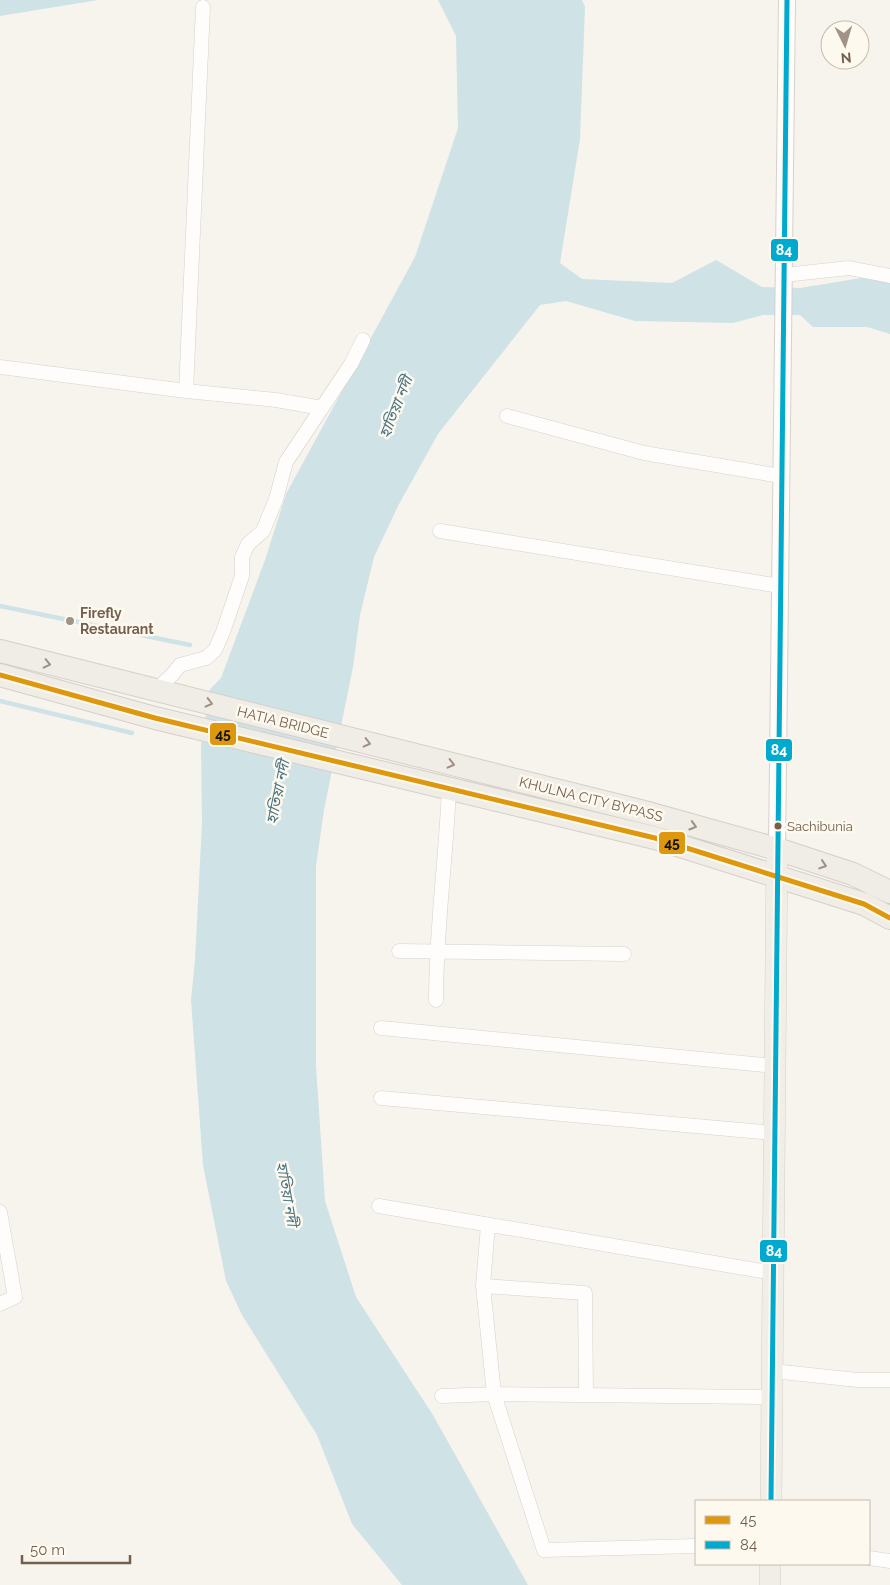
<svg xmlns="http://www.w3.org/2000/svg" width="890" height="1585" viewBox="0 0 890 1585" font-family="Raleway,'Noto Sans Bengali',sans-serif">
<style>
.water{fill:#cfe2e6}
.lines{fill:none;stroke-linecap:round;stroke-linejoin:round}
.stream{stroke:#cfe2e6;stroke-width:4.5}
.minor-casing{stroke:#d6d1cb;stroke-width:15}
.tertiary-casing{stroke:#d6d1cb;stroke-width:18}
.primary-casing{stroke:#d5cfc8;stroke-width:22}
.trunk-casing{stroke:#d5cfc8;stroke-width:24}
.minor{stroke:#fefdfc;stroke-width:14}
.tertiary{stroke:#fefdfc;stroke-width:16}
.primary{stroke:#f1eee7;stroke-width:21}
.trunk{stroke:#f0ece6;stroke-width:22}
.bus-1-casing{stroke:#fef9ef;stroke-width:9}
.bus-2-casing{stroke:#fef9ef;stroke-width:9}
.bus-1{stroke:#dd9810;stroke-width:5}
.bus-2{stroke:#00a9ce;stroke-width:5}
.oneway{stroke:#9f9083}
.poi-dot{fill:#a19386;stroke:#fef9ef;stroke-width:2}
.bus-dot{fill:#735f4e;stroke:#fef9ef;stroke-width:2}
.labels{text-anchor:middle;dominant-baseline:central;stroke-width:5;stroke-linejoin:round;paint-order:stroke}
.bus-label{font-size:13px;fill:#735f4e;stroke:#fef9ef;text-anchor:start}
.poi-label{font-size:14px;font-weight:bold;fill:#735f4e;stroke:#fef9ef;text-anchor:start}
.street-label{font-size:14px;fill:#735f4e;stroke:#fef9ef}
.water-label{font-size:15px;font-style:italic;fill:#4a7484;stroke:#fef9ef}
.line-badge{stroke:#fef9ef;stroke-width:2}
.badge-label{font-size:14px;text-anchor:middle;font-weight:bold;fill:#fff}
.pale-badge-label{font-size:14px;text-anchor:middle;font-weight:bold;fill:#111}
</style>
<rect width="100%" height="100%" fill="#f7f4ed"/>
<path class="water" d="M0,0H98L0,16Z
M438,0H582L585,7L580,139L560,263L582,279L672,283L716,260L762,287L800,288L861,278L890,281V334L867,327H813L800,315H763L733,323L635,321L566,301L540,305L438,434L398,506L374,557L360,615L353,667L324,810L316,866V1066L325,1201L356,1297L433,1415L528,1585H402L352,1524L317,1435L242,1315L226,1281L203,1165L191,1000L195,960L202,823L201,745L210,689L221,678L265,560L286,494L415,257L458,128L456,36Z"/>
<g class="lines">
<path class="stream" d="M0,606L190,645
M0,701L132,733"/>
<defs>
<path id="minor" d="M784,275L849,268L890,276
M0,367L186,391L203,7
M186,391L276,400L322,408
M507,416L644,453L781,476
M440,531L780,586
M156,690L172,675L180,665L206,658L215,650L223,632L242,576V557L248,544L263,531L276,499L286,462L351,364L363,340
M399,951L624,954
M436,1000C436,929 446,859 449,788
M381,1028L775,1066
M381,1098L774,1133
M379,1206L773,1273
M0,1212L15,1297L0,1304
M488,1225L483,1286L494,1394L544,1550L696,1546
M483,1286L585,1293L586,1395
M772,1371L858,1380H890
M442,1396L494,1394L772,1397
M869,1558L890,1561"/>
<path id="tertiary" d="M777,849L787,0"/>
<path id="primary" d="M771,1501L777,849
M770,1564V1585"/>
<path id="trunk" d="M0,651L652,814L777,849L853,874L890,892
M0,675L155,718L655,838L864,904L890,918"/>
</defs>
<use href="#minor" class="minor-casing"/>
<use href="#tertiary" class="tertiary-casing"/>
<use href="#primary" class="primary-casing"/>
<use href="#trunk" class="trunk-casing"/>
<use href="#minor" class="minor"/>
<use href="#tertiary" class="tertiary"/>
<use href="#primary" class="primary"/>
<use href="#trunk" class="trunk"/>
<defs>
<path id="bus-1" d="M0,675L155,718L655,838L864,904L890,918"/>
<path id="bus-2" d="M771,1501L787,0"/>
</defs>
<use href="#bus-1" class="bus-1-casing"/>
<use href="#bus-2" class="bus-2-casing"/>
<use href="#bus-1" class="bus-1"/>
<use href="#bus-2" class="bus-2"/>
</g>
<defs><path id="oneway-chevron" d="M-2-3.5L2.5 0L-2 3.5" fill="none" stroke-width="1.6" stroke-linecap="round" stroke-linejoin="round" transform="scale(1.25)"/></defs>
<g class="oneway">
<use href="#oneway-chevron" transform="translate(47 664) rotate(13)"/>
<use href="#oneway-chevron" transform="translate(209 703) rotate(14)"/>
<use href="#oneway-chevron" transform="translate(367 743) rotate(14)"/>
<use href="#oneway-chevron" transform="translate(451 764) rotate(14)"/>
<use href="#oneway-chevron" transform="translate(693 826) rotate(16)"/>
<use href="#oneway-chevron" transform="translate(823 865) rotate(18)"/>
</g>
<circle class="poi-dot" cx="70" cy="621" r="5"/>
<circle class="bus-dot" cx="778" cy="826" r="4.5"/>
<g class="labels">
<g class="bus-label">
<text x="787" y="826">Sachibunia</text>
</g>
<g class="poi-label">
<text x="80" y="613">Firefly<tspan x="80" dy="16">Restaurant</tspan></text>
</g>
<g class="street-label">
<text transform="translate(283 722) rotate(14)">HATIA BRIDGE</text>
<text transform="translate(591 799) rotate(14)">KHULNA CITY BYPASS</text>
</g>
<g class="water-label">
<text transform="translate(396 407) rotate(-68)">হাতিয়া নদী</text>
<text transform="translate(278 792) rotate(-78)">হাতিয়া নদী</text>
<text transform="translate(287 1194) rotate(80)">হাতিয়া নদী</text>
</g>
</g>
<g class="line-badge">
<rect x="770" y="238" width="29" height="24" rx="5" fill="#00a9ce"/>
<rect x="209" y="722" width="28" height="24" rx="5" fill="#dd9810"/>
<rect x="765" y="738" width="28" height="24" rx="5" fill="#00a9ce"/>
<rect x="658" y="831" width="28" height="24" rx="5" fill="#dd9810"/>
<rect x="759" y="1239" width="29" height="24" rx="5" fill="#00a9ce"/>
</g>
<g class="badge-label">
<text x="784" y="255">84</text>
<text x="779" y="755">84</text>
<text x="774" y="1256">84</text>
</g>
<g class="pale-badge-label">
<text x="223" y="739">45</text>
<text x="672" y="848">45</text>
</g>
<rect x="695" y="1500" width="175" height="65" fill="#fef9ef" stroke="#c6bbaf"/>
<rect x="705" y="1516" width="25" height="8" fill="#dd9810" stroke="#c6bbaf"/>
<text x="740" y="1525" font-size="15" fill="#735f4e">45</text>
<rect x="705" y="1541" width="25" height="8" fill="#00a9ce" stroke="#c6bbaf"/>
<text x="740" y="1550" font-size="15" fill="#735f4e">84</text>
<g transform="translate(845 45) rotate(175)"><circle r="24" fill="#fef9ef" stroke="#c6bbaf"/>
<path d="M0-4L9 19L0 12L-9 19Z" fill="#a19386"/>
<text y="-8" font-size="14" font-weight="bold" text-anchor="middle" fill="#735f4e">N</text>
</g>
<path d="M22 1555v8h108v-8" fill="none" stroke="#735f4e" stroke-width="2.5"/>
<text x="30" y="1555" font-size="15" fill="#735f4e" stroke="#fef9ef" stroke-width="4" paint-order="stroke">50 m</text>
</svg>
